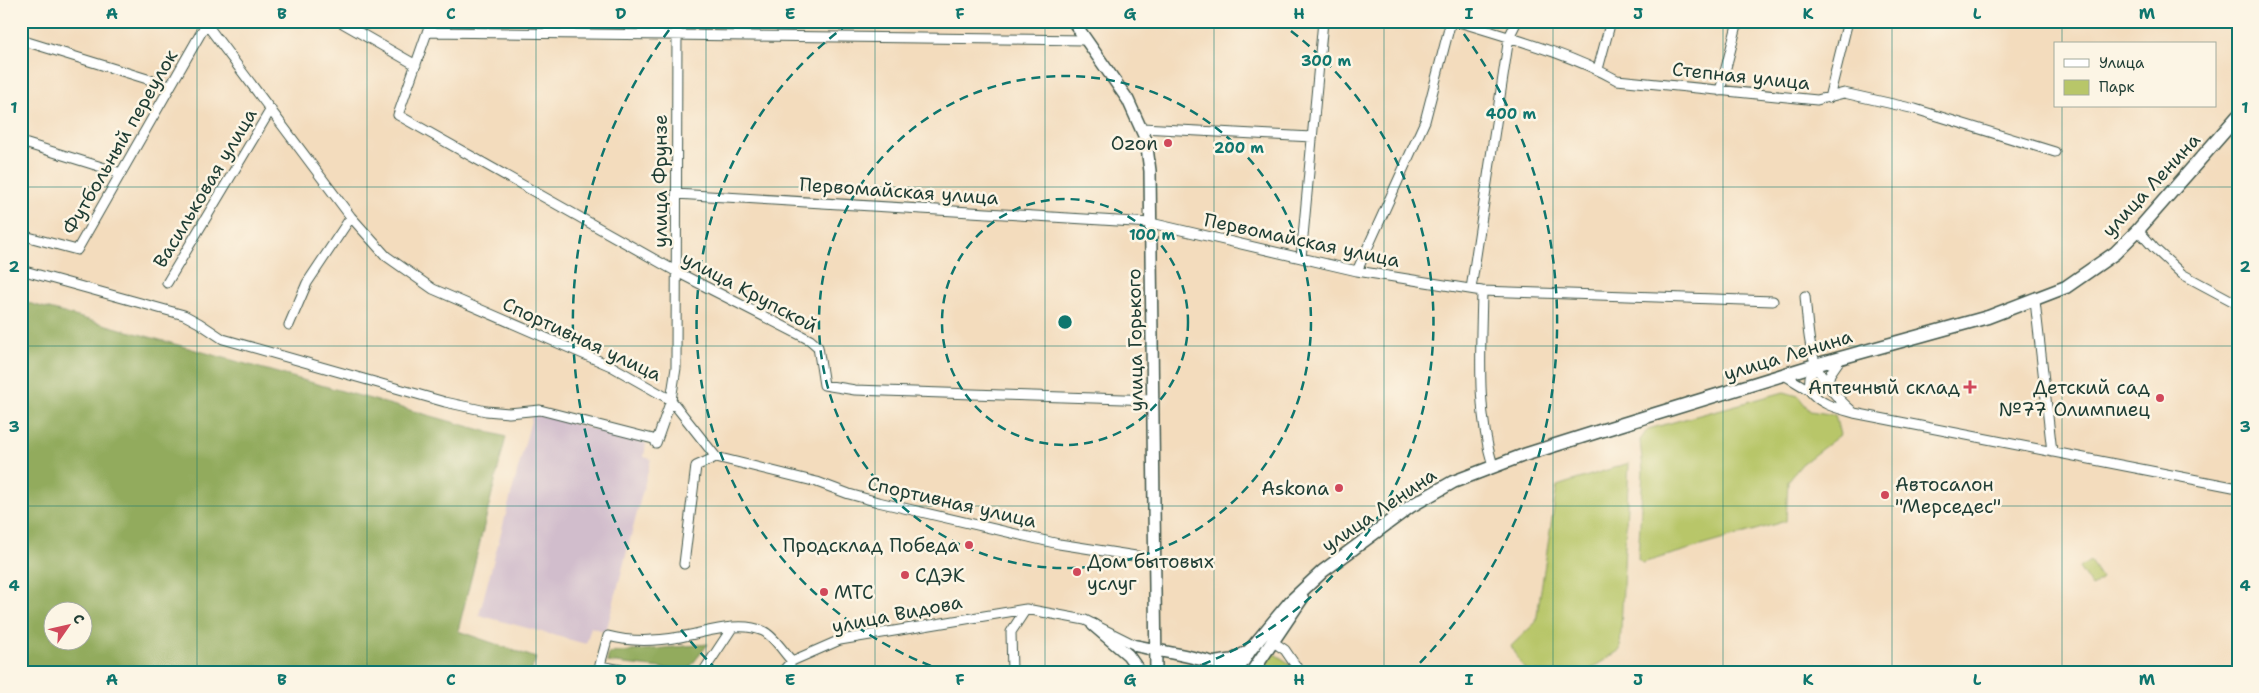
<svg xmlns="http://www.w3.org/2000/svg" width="2259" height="693" viewBox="0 0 2259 693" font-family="'Shantell Sans',sans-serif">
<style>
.industrial{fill:#d1bdcc}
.green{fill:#b8c669;stroke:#6c824e}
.forest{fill:#92ab5d;stroke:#587448;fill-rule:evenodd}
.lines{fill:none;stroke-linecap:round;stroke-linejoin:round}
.minor-casing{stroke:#3f5549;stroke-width:11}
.major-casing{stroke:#3f5549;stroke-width:14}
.highway-casing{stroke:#3f5549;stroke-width:15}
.minor{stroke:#fff;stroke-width:9}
.major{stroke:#fff;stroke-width:11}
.highway{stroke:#fff;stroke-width:12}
.grid{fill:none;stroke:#0f766e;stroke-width:1;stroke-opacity:0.55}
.ring{fill:none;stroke:#0f766e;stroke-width:2.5;stroke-dasharray:9 6}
.poi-dot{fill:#d1495b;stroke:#fcf5e5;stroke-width:2}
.labels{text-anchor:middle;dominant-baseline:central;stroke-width:5;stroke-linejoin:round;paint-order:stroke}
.street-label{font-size:19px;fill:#1f3d34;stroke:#fcf5e5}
.poi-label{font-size:19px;fill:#1f3d34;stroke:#fcf5e5;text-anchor:end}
.centre{fill:#0f766e;stroke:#fcf5e5;stroke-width:2.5}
.ring-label{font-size:15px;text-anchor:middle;font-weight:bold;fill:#0f766e;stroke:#fcf5e5;stroke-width:5;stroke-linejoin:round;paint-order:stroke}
.neatline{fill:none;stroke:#0f766e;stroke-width:2}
.grid-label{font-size:16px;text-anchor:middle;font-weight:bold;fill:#0f766e}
</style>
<rect width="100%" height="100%" fill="#fcf5e5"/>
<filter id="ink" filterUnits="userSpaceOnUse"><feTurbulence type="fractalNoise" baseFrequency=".02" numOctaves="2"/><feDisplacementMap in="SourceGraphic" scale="10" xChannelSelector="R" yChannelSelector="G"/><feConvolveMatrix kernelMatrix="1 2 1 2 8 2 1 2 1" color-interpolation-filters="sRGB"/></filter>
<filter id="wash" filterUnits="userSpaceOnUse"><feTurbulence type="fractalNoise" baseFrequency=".0096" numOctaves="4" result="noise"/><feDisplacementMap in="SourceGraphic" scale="20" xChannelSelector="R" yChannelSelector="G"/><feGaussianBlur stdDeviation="1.12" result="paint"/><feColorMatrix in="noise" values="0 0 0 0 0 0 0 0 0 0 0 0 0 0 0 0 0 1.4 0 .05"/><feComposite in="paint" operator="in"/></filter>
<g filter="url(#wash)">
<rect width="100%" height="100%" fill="#f3dcbd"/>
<path class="industrial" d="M533,413L646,443L644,457L651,459L606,632L591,627L586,644L479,615Z"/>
<path class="green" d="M1784,392L1798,396L1810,411L1835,415L1840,435L1802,464L1788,481L1786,521L1642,563L1638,559L1643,470L1640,440L1648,429Z
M1629,463L1620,650L1586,672H1526L1511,646L1536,622L1557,486Z
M2090,561L2102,579L2092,587L2079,568Z
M1273,653L1289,663L1290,672H1259L1268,656Z"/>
<path class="forest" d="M21,301L506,437L458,631L536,658L531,672H21ZM52,610H82V640H52Z
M708,644L687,671L607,662L609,653Z"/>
</g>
<g filter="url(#ink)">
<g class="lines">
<defs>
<path id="minor" d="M204,21L351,217L386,256L433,289L611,366L671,400L716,457L817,482L849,494L878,502L1059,544L1155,559
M339,21L416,65
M431,21L398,115L677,272L810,340L818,347L824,385L855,390L1154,400
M1456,21C1510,38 1568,53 1617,80L1817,100L1844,93L1915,109L2055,152
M427,32L1086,40
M21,40L170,86
M1598,69L1611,21
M1720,91L1738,21
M1829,98L1848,21
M1142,128L1312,137
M21,142L121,173
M676,194L1151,223L1357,271L1482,291L1773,301
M2138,230L2154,248L2182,274L2238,304
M21,235L77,250L206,24
M1301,258L1323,21
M21,270L184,315L199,323L223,339L445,402L486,411L509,413L540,410L657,440
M1357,271L1425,121L1451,21
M167,283L271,109
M1471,289L1509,37L1517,21
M1482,291C1481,349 1476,410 1493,466
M1805,296C1810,350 1809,374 1852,411
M2035,301L2052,452
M289,325L307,283L351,217
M1815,365L1810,377L1809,390C1821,405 1836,408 1854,413L2238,488
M1784,375L1809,390
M1827,386L1830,374L1841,358
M656,443L671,400L676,368L677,21
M684,564L696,466L716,457
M1272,641L1285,650L1300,672
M600,666L632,672
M598,672L608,636C630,642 657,641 680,637C705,633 739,620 763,631C774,636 784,653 792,661
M703,672L732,628
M782,672L792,661L840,640L1026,609L1085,620L1137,646
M1012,672L1011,632L1026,609"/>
<path id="major" d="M1073,21L1128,100L1146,140L1150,171L1156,672
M1093,625L1128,655L1140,672
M1137,646C1154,650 1225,661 1234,672
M1217,662L1232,660L1250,650"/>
<path id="highway" d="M1236,672L1250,650L1290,602L1323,571L1411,506L1453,482L1524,455L1600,431L1815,365L1988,317L2066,287L2115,253L2138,230L2238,116
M1252,672L1302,598"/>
</defs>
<use href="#minor" class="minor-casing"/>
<use href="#major" class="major-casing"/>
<use href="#highway" class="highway-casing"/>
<use href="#minor" class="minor"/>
<use href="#major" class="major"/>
<use href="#highway" class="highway"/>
</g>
</g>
<path class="grid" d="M197,21V672M367,21V672M536,21V672M706,21V672M875,21V672M1045,21V672M1214,21V672M1384,21V672M1553,21V672M1723,21V672M1892,21V672M2062,21V44M2062,106V672M21,187H2238M21,346H2238M21,506H2238"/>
<g class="ring">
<circle cx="1065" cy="322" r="123"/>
<circle cx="1065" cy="322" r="246"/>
<path d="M945 671A369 369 0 0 1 851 22M1279 22A369 369 0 0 1 1185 671"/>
<path d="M717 670A492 492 0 0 1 675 22M1455 22A492 492 0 0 1 1413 670"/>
</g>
<g class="poi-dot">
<circle cx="1168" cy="143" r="5"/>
<path d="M1967.5 379.5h5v5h5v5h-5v5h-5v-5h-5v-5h5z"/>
<circle cx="2160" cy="398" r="5"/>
<circle cx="1339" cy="488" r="5"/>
<circle cx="1885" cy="495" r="5"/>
<circle cx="969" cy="545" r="5"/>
<circle cx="1077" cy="572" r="5"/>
<circle cx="905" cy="575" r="5"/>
<circle cx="824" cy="592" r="5"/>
</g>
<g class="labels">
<g class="street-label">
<text transform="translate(1741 76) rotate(6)">Степная улица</text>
<text transform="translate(120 142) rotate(-60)">Футбольный переулок</text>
<text transform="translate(660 181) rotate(-90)">улица Фрунзе</text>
<text transform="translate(2151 185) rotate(-47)">улица Ленина</text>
<text transform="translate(205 188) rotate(-59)">Васильковая улица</text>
<text transform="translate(899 191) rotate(4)">Первомайская улица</text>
<text transform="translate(1302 240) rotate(12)">Первомайская улица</text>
<text transform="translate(750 292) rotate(28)">улица Крупской</text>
<text transform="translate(582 339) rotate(25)">Спортивная улица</text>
<text transform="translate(1135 340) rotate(-91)">улица Горького</text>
<text transform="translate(1788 355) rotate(-17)">улица Ленина</text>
<text transform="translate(952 502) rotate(13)">Спортивная улица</text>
<text transform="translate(1379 510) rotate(-34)">улица Ленина</text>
<text transform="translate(897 614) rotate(-11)">улица Видова</text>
</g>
<g class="poi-label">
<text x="1158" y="143">Ozon</text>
<text x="1960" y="387">Аптечный склад</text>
<text x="2150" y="387">Детский сад<tspan x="2150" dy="22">№77 Олимпиец</tspan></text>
<text x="1895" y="484" text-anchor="start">Автосалон<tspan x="1895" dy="22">"Мерседес"</tspan></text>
<text x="1329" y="488">Askona</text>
<text x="959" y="545">Продсклад Победа</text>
<text x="1087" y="561" text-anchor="start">Дом бытовых<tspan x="1087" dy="22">услуг</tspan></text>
<text x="915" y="575" text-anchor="start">СДЭК</text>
<text x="834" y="592" text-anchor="start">МТС</text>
</g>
</g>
<circle cx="1065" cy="322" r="8" class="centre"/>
<g class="ring-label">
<text x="1326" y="66">300 m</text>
<text x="1511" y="119">400 m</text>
<text x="1239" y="153">200 m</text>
<text x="1152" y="240">100 m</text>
</g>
<rect width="2259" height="693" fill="none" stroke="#fcf5e5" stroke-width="55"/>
<rect x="2054" y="42" width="162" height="65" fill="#fcf5e5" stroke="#a4ab9e"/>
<rect x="2064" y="59" width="25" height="8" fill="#ffffff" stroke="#a4ab9e"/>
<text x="2099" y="68" font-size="15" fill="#1f3d34">Улица</text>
<rect x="2064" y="80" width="25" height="15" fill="#b8c669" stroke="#a4ab9e"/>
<text x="2099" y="92" font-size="15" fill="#1f3d34">Парк</text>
<g transform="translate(68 626) rotate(56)"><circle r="24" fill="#fcf5e5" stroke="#a4ab9e"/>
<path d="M0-4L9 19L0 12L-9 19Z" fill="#d1495b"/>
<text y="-8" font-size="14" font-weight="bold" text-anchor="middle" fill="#1f3d34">С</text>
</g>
<rect x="28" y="28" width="2204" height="638" class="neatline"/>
<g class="grid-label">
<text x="112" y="19">A</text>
<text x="282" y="19">B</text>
<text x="451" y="19">C</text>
<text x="621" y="19">D</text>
<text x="790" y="19">E</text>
<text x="960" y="19">F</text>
<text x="1130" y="19">G</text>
<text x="1299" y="19">H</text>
<text x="1469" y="19">I</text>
<text x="1638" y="19">J</text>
<text x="1808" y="19">K</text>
<text x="1977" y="19">L</text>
<text x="2147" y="19">M</text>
<text x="14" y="113">1</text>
<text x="2245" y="113">1</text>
<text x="14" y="272">2</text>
<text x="2245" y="272">2</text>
<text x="14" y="432">3</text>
<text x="2245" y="432">3</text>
<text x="14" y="591">4</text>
<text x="2245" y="591">4</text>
<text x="112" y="685">A</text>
<text x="282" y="685">B</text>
<text x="451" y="685">C</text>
<text x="621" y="685">D</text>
<text x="790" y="685">E</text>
<text x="960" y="685">F</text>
<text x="1130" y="685">G</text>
<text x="1299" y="685">H</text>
<text x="1469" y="685">I</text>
<text x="1638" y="685">J</text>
<text x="1808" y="685">K</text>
<text x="1977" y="685">L</text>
<text x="2147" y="685">M</text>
</g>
</svg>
